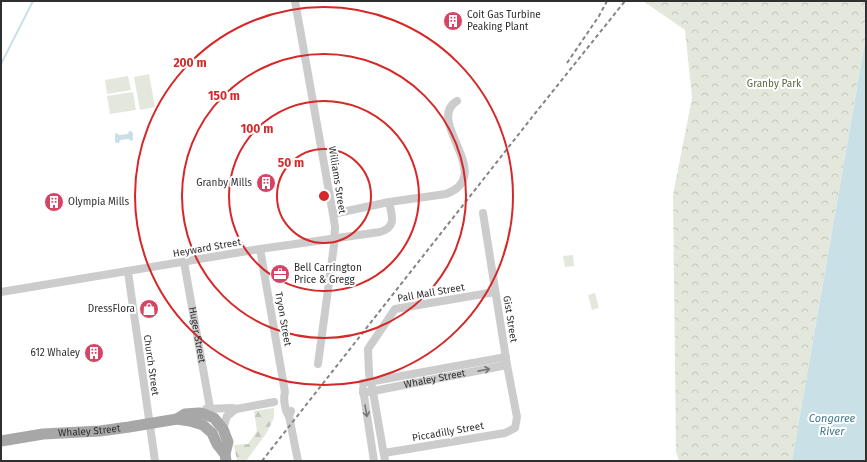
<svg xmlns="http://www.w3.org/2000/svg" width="867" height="462" viewBox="0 0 867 462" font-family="'Fira Sans',sans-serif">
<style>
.green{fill:#e4e8dc}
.forest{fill:url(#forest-firs)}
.park{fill:url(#park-crowns)}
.water{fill:#cae0e7}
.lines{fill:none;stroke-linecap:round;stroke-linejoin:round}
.stream{stroke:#cae0e7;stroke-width:2}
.minor{stroke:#ccc;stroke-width:8}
.major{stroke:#a7a7a7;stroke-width:11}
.rail{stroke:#848484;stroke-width:2;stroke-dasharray:4 3;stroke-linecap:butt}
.oneway{stroke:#767676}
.ring{fill:none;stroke:#d62828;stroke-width:2}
.labels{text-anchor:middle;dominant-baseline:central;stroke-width:4;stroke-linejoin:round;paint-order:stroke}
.poi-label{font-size:10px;fill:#2f2f2f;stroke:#fff;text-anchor:start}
.park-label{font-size:10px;fill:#586741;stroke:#fff}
.street-label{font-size:10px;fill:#2f2f2f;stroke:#fff}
.water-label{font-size:11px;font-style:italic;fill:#457989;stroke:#fff}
.centre{fill:#d62828;stroke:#fff;stroke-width:2}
.ring-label{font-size:12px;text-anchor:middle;font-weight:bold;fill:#d62828;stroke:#fff;stroke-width:4;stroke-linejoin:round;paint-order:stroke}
</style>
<defs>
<pattern id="forest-firs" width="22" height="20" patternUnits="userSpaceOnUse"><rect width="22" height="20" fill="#e4e8dc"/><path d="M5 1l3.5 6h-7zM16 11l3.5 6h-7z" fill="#c4c7bd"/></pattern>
<pattern id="park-crowns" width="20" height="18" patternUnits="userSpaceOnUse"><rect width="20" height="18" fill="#e4e8dc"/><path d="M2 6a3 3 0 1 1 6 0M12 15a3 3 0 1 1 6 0" fill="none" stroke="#c4c7bd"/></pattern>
</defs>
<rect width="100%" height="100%" fill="#fff"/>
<path class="green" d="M149,74L155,107L140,110L134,77Z
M128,76L131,90L107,94L105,80Z
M133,92L136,110L110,114L107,96Z
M573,255L574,266L565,267L563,256Z
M595,293L599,308L592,310L588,295Z"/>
<path class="forest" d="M274,408V418L266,434L246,461H237L234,445L248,444L257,431L254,411Z"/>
<path class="park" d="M643,1H866V36L792,461H679L676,452L673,195L692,98L685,30Z"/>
<path class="water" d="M866,36V461H792Z
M129,131H131L133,133V140L130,141L129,139L120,140L119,143H116L115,141V134L117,133L119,135L128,134Z"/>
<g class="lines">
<path class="stream" d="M1,64L33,1"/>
<g class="minor">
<path d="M295,1L333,214L335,227L334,245L318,364"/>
<path d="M333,214L389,202L446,194C497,175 424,121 457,101"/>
<path d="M260,249L285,392C283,399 285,411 289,416"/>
<path id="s1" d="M184,262L210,408"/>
<path d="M128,272L155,461"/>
<path d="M1,292L260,249L380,232C397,227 392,216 389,202"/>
<path d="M363,383L506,357"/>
<path d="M363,389L374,461"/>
<path id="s2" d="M363,393L507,365"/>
<path d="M206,409L232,408L236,409L274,402"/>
<path d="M291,411L289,416L298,461"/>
<path d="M223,429L227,416L236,409"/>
<path d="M384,453L505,433L515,428L517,417L507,365L483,213"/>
<path d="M385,461L373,392L369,374L368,349L395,309L495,292"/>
</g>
<g class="major">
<path d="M177,419L190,421L203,425L212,433L217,444L225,454"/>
<path id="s3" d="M1,441L43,434L100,431L129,427L177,419L185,414L199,413L204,414L214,418L223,429L228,442L225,454L226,461"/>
</g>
<path class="rail" d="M567,63L599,16L607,1
M262,461L533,116L625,1"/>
</g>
<defs><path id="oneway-shaft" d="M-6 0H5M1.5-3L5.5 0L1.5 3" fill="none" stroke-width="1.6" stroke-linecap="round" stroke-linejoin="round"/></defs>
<g class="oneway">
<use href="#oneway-shaft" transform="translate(484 370) rotate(-11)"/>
<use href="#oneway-shaft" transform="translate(366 411) rotate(80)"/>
</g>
<g class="ring">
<circle cx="324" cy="196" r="47"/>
<circle cx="324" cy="196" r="95"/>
<circle cx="324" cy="196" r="142"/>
<circle cx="324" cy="196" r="189"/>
</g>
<defs>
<symbol id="building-disc" viewBox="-11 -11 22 22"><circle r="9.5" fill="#d44464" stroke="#fff"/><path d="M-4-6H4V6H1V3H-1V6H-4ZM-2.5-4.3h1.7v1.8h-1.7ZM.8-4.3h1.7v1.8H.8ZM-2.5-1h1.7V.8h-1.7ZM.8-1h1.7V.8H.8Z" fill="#fff"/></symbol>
<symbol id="office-disc" viewBox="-11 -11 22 22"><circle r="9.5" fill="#d44464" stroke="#fff"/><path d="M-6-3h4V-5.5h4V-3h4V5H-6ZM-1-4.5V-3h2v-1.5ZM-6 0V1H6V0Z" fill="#fff"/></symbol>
<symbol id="shop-disc" viewBox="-11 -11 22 22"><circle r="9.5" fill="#d44464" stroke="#fff"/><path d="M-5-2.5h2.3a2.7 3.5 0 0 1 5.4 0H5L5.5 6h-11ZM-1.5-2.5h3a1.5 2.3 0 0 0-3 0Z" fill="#fff"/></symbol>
</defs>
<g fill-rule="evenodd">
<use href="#building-disc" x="442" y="10" width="22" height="22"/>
<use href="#building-disc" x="255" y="172" width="22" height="22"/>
<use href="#building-disc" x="43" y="191" width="22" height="22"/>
<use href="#office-disc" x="269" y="263" width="22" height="22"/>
<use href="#shop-disc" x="138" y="298" width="22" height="22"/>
<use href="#building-disc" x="83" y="342" width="22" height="22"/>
</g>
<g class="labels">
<g class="poi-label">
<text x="467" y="15">Coit Gas Turbine<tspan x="467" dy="12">Peaking Plant</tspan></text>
<text x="252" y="183" text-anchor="end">Granby Mills</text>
<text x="68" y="202">Olympia Mills</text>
<text x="294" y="268">Bell Carrington<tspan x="294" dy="12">Price &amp; Gregg</tspan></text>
<text x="135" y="309" text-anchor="end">DressFlora</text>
<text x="80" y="353" text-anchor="end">612 Whaley</text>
</g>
<g class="park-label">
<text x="774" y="84">Granby Park</text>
</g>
<g class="street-label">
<text transform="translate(337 180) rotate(81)">Williams Street</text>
<text transform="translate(207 248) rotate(-10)">Heyward Street</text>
<text transform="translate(431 293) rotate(-10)">Pall Mall Street</text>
<text transform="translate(283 319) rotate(80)">Tryon Street</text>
<text transform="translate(510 319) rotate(81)">Gist Street</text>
<text stroke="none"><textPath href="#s1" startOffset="74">Huger Street</textPath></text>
<text transform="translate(151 365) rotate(82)">Church Street</text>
<text stroke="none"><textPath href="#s2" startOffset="73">Whaley Street</textPath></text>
<text stroke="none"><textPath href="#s3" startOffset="89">Whaley Street</textPath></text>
<text transform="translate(448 432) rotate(-10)">Piccadilly Street</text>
</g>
<g class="water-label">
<text x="832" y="418">Congaree<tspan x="832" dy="13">River</tspan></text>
</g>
</g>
<circle cx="324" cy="196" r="6" class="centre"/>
<g class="ring-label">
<text x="190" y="67">200 m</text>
<text x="224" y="100">150 m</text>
<text x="257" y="133">100 m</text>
<text x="291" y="167">50 m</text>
</g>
<rect width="867" height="462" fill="none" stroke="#2f2f2f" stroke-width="4"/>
</svg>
